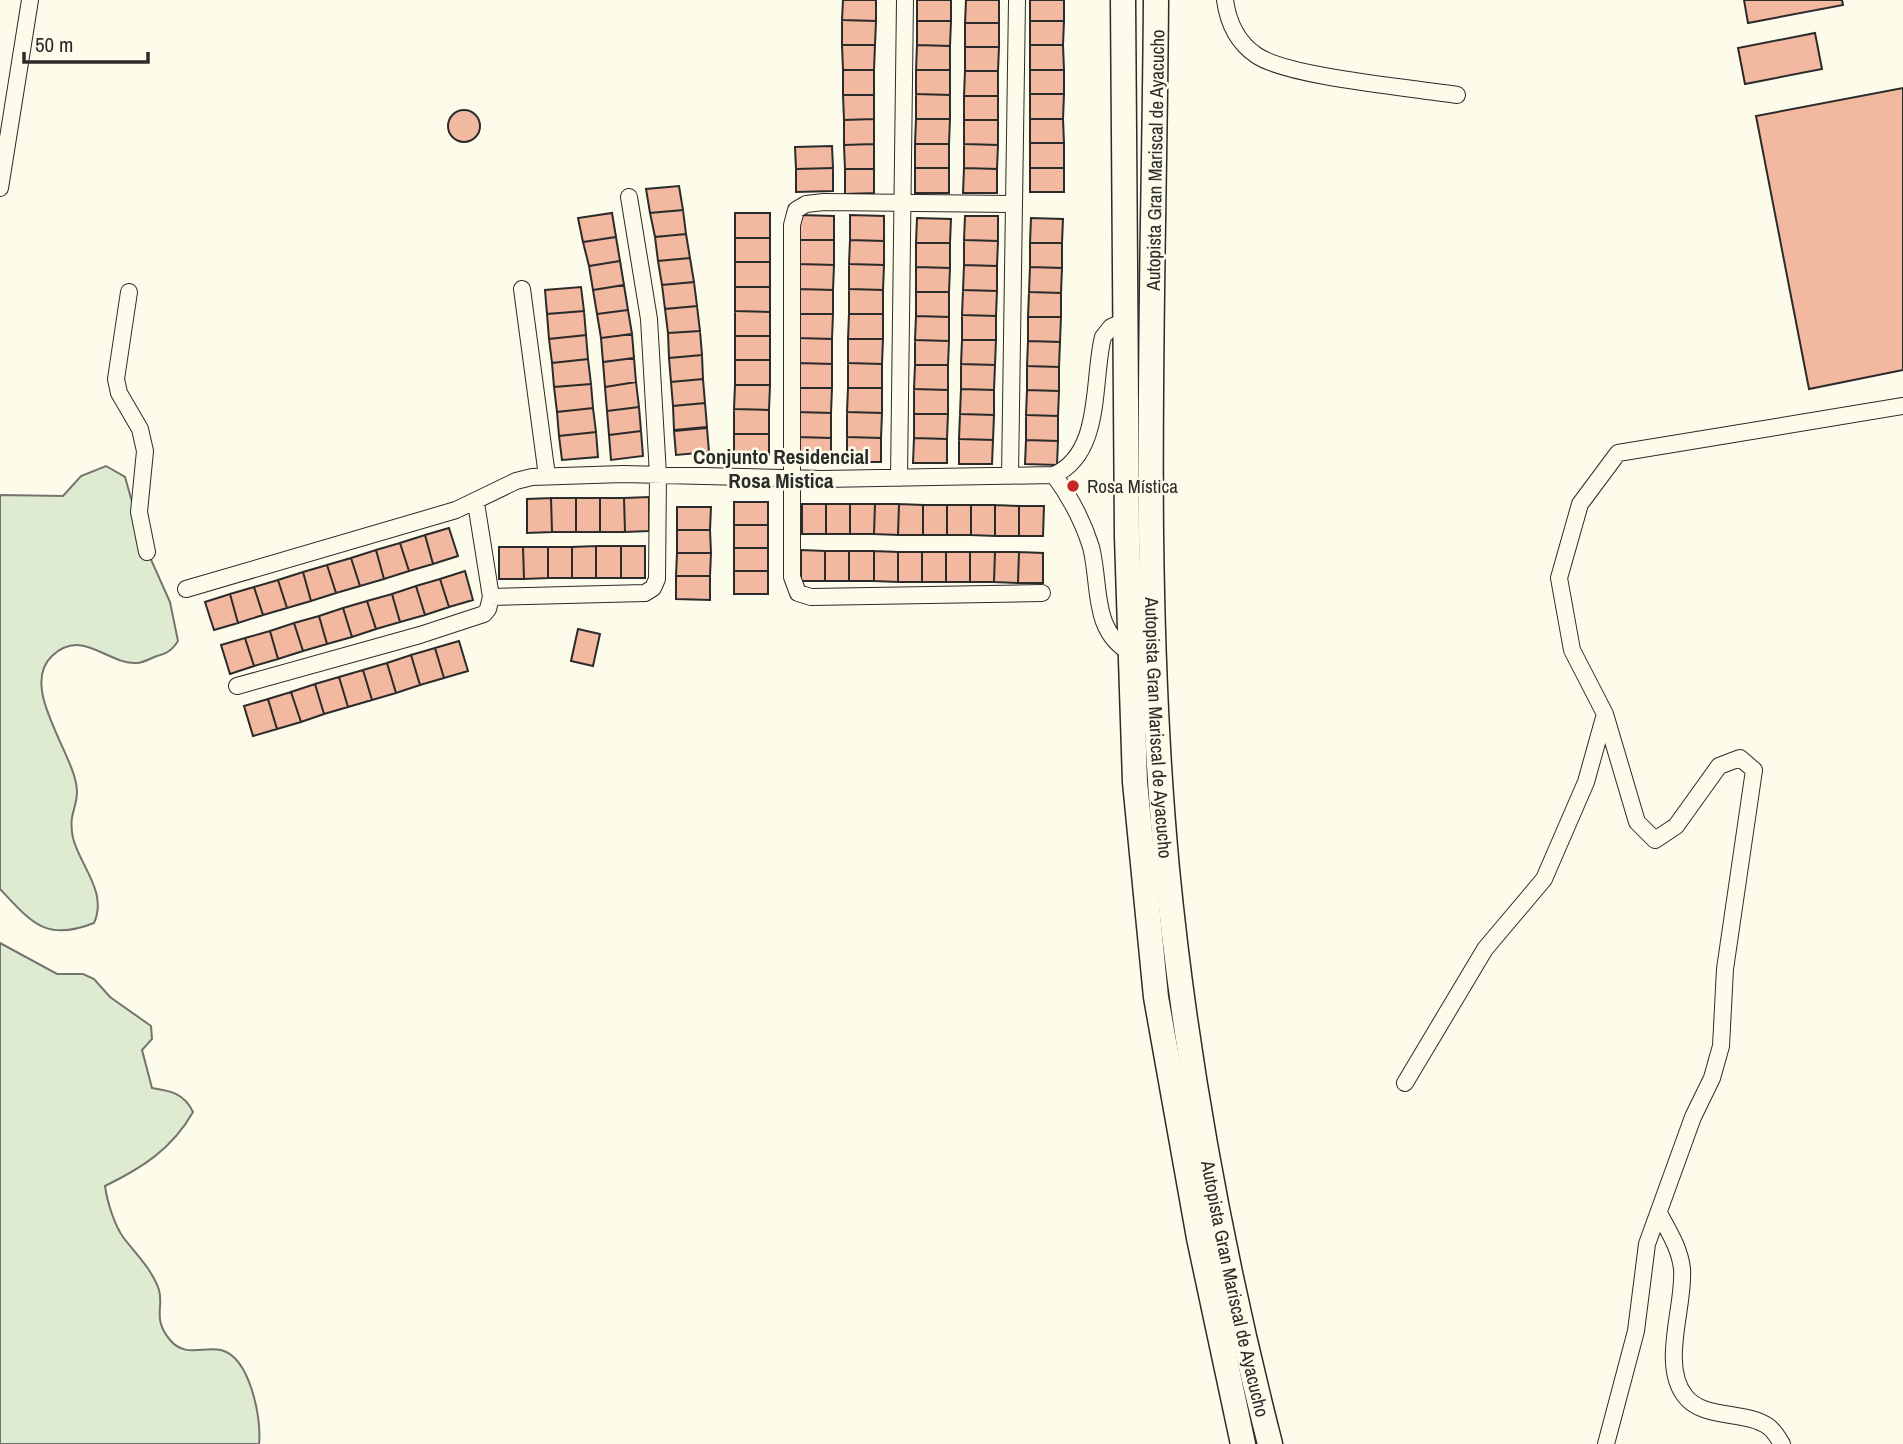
<svg xmlns="http://www.w3.org/2000/svg" width="1903" height="1444" viewBox="0 0 1903 1444" font-family="'Archivo Narrow',sans-serif">
<style>
.green{fill:#deebd1;stroke:#74746e;stroke-width:2}
.building{fill:#f2b8a0;stroke:#2b2b2b;stroke-width:2}
.lines{fill:none;stroke-linecap:round;stroke-linejoin:round}
.minor-casing{stroke:#2b2b2b;stroke-width:18}
.trunk-casing{stroke:#2b2b2b;stroke-width:27}
.minor{stroke:#fdfbea;stroke-width:16}
.trunk{stroke:#fdfbea;stroke-width:24}
.poi-dot{fill:#c62828;stroke:#fdfbea;stroke-width:2.5}
.labels{text-anchor:middle;dominant-baseline:central;stroke-width:5;stroke-linejoin:round;paint-order:stroke}
.street-label{font-size:19px;fill:#2b2b2b;stroke:#fdfbea}
.poi-label{font-size:19px;fill:#2b2b2b;stroke:#fdfbea;text-anchor:start}
.neighbourhood-label{font-size:21px;font-weight:bold;fill:#2b2b2b;stroke:#fdfbea}
</style>
<rect width="100%" height="100%" fill="#fdfbea"/>
<path class="green" d="M106,466L125,477L144,544L170,602L178,641C172,650 168,653 157,656C151,658 143,663 137,663C108,665 82,627 52,656C18,688 76,755 77,791C77,810 68,813 73,838C80,866 108,892 94,923C46,942 32,923 0,889V495L63,496L81,476Z
M0,943L57,974H83L94,979L110,997L151,1026L152,1039L142,1050L152,1088C171,1091 184,1093 193,1112C172,1149 142,1168 105,1186C107,1201 114,1224 123,1237C135,1253 152,1269 159,1290C164,1308 152,1318 170,1340C185,1358 203,1346 221,1350C250,1357 262,1419 259,1444H0Z"/>
<path class="building" d="M843,0H876V21L842,20Z
M917,0H951V21H917Z
M966,0H999V23H965Z
M1030,0H1064V21H1030Z
M1744,0H1842L1843,5L1748,23Z
M842,20L876,21L875,45H842Z
M917,21H951L950,46L917,45Z
M1030,21H1064L1063,45H1030Z
M965,23H999V47H965Z
M1815,33L1822,69L1745,84L1738,48Z
M842,45H875L874,70H843Z
M917,45L950,46V70H916Z
M1030,45H1063L1064,70H1030Z
M965,47H999L998,71H965Z
M843,70H874V95H843Z
M916,70H950V95L916,94Z
M1030,70H1064V94H1030Z
M965,71H998V96H964Z
M1903,88V370L1809,389L1756,116Z
M916,94L950,95V119H916Z
M1030,94H1064L1063,119H1030Z
M843,95H874V119L844,120Z
M964,96H998V120H964Z
M448 126a16 16 0 1 1 32 0a16 16 0 1 1-32 0Z
M874,119V144L844,145V120Z
M916,119H950L949,144H915Z
M1030,119H1063L1064,143H1030Z
M964,120H998V145L964,144Z
M1030,143H1064V168H1030Z
M874,144V169H845L844,145Z
M915,144H949V168H915Z
M964,144L998,145L997,169L964,168Z
M832,146L833,168L796,169L795,147Z
M833,168V191L796,192V169Z
M915,168H949V193H915Z
M964,168L997,169V193H963Z
M1030,168H1064V192H1030Z
M845,169H874V193L845,194Z
M679,186L683,210L650,213L646,189Z
M683,210L686,234L655,237L650,213Z
M612,213L616,237L583,242L578,218Z
M735,213H770V238H735Z
M800,215L834,216V240H800Z
M850,215L884,216V241L850,240Z
M965,216H998V241L964,240Z
M917,218L951,219L950,243H916Z
M1031,218L1063,219L1062,243H1030Z
M686,234L690,258L658,261L655,237Z
M616,237L620,261L589,266L583,242Z
M735,238H770V262H735Z
M800,240H834V265L799,264Z
M850,240L884,241V265L849,264Z
M964,240L998,241L997,266L964,265Z
M916,243H950V268L916,267Z
M1030,243H1062V268L1030,267Z
M690,258L694,282L662,285L658,261Z
M620,261L624,285L593,290L589,266Z
M735,262H770V287H735Z
M799,264L834,265L833,290L799,289Z
M849,264L884,265L883,290L849,289Z
M964,265L997,266V291L963,290Z
M916,267L950,268L949,292H916Z
M1030,267L1062,268L1061,293L1029,292Z
M694,282L697,306L665,309L662,285Z
M624,285L628,310L597,314L593,290Z
M581,287L584,311L547,314L545,290Z
M735,287H770V312L735,311Z
M799,289L833,290V314H799Z
M849,289L883,290V314H849Z
M963,290L997,291L996,316L962,315Z
M916,292H949V317L916,316Z
M1029,292L1061,293V317H1028Z
M697,306L700,331L668,333L665,309Z
M628,310L632,334L601,338L597,314Z
M584,311L586,335L549,339L547,314Z
M735,311L770,312V336H735Z
M799,314H833L832,339L798,338Z
M849,314H883V339H848Z
M962,315L996,316V340H962Z
M916,316L949,317V341L915,340Z
M1028,317H1061L1060,342L1028,341Z
M700,331L702,355L669,358L668,333Z
M632,334L634,358L603,362L601,338Z
M586,335L588,359L552,363L549,339Z
M735,336H770V360H735Z
M798,338L832,339V364L798,363Z
M848,339H883L882,364L848,363Z
M915,340L949,341L948,365H915Z
M962,340H996L995,365L961,364Z
M1028,341L1060,342L1059,367L1027,366Z
M702,355L703,379L671,382L669,358Z
M634,358L636,382L605,387L603,362Z
M588,359L591,384L554,387L552,363Z
M735,360H770V385H735Z
M798,363L832,364V388H798Z
M848,363L882,364V388H848Z
M961,364L995,365L994,390L961,389Z
M915,365H948V390L914,389Z
M1027,366L1059,367V391L1027,390Z
M703,379L705,403L673,406L671,382Z
M636,382L639,407L607,411L605,387Z
M591,384L593,408L557,412L554,387Z
M735,385H770L769,410L734,409Z
M798,388H832L831,413L797,412Z
M848,388H882V413L847,412Z
M914,389L948,390V414H914Z
M961,389L994,390V415L960,414Z
M1027,390L1059,391L1058,416L1026,415Z
M705,403L707,427L674,430L673,406Z
M639,407L641,431L609,435L607,411Z
M593,408L596,432L559,436L557,412Z
M734,409L769,410V434H734Z
M797,412L831,413V438L797,437Z
M847,412L882,413L881,438L847,437Z
M914,414H948L947,439L914,438Z
M960,414L994,415L993,440L959,439Z
M1026,415L1058,416V441L1026,440Z
M707,428L709,452L676,455L674,431Z
M641,431L643,456L611,460L609,435Z
M596,432L598,457L562,460L559,436Z
M734,434H769V459H734Z
M797,437L831,438V462H796Z
M847,437L881,438V462H847Z
M914,438L947,439V463H913Z
M959,439L993,440L992,464H959Z
M1026,440L1058,441L1057,465L1025,464Z
M649,497V531L625,532L624,498Z
M551,498L552,532L527,533V499Z
M551,498H576V532H552Z
M576,498H600V532H576Z
M600,498H624L625,532H600Z
M734,502H768V525H734Z
M802,504H826V534H802Z
M826,504H850V534H826Z
M850,504H875L874,534H850Z
M875,504H899L898,535L874,534Z
M899,504L923,505V535H898Z
M923,505H947V535H923Z
M947,505H971V535H947Z
M971,505H995V536L971,535Z
M995,505L1019,506V536H995Z
M1019,506H1044L1043,536H1019Z
M677,507H711L710,530H677Z
M734,525H768V548H734Z
M449,528L458,556L433,564L425,535Z
M677,530H710L711,553H677Z
M425,535L433,564L409,571L400,543Z
M400,543L409,571L384,579L376,550Z
M596,546V578H572V547Z
M596,546H621V578H596Z
M621,546H645V578H621Z
M499,547H523L524,579H499Z
M523,547H548V578L524,579Z
M548,547H572V578H548Z
M734,548H768V571H734Z
M376,550L384,579L360,586L351,558Z
M801,550L825,551V581H801Z
M825,551H849V581H825Z
M849,551H874V581H849Z
M874,551L898,552V582L874,581Z
M898,552H922V582H898Z
M922,552H946V582H922Z
M946,552H970V582H946Z
M970,552H995L994,582H970Z
M995,552H1019L1018,583L994,582Z
M1019,552L1043,553V583H1018Z
M677,553H711L710,576H676Z
M351,558L360,586L336,593L327,565Z
M327,565L336,593L311,601L303,572Z
M465,571L473,600L449,607L440,579Z
M734,571H768V594H734Z
M303,572L311,601L287,608L278,580Z
M676,576H710V600L676,599Z
M440,579L449,607L425,615L416,586Z
M278,580L287,608L263,615L254,587Z
M416,586L425,615L400,622L392,594Z
M254,587L263,615L238,623L230,594Z
M230,594L238,623L214,630L205,602Z
M392,594L400,622L376,629L367,601Z
M367,601L376,629L352,637L343,608Z
M343,608L352,637L327,644L319,616Z
M319,616L327,644L303,651L294,623Z
M294,623L303,651L278,659L270,631Z
M578,629L600,634L593,666L571,661Z
M270,631L278,659L254,666L245,638Z
M245,638L254,666L230,674L221,645Z
M459,641L468,671L444,678L435,648Z
M435,648L444,678L420,685L411,655Z
M411,655L420,685L396,693L387,663Z
M387,663L396,693L372,700L363,670Z
M363,670L372,700L348,707L339,677Z
M339,677L348,707L324,714L315,684Z
M315,684L324,714L301,722L291,692Z
M291,692L301,722L277,729L268,699Z
M268,699L277,729L253,736L244,706Z"/>
<g class="lines">
<defs>
<path id="minor" d="M1225,0C1228,22 1237,42 1256,55C1287,77 1413,88 1457,95
M0,188L30,0
M1012,204L824,202L806,204L796,210L792,225V577L798,593L811,597L1042,593
M522,289L547,476
M129,292L116,379L119,393L140,429L145,451L139,512L147,552
M1054,475C1070,497 1083,521 1091,547C1101,586 1091,631 1131,653
M1010,476L1017,0
M899,478L905,0
M186,589L456,510L516,481L532,477L623,474L823,479L1054,475C1103,453 1092,380 1103,337L1111,327L1127,320
M491,597L645,593L653,588L657,579L658,475L649,319L629,197
M237,686L420,635L484,614L488,609L491,597L476,503
M1605,714L1637,822L1655,840L1676,826L1719,766L1740,758L1754,770L1725,969L1721,1046L1712,1078L1693,1117L1647,1244L1636,1331L1606,1444
M1405,1083L1485,949L1544,879L1586,782L1605,714L1572,650L1559,578L1580,504L1618,453L1903,406
M1660,1215C1669,1232 1680,1249 1682,1269C1685,1305 1660,1364 1685,1396C1703,1420 1746,1410 1769,1427C1774,1431 1779,1439 1782,1444"/>
<g id="trunk">
<path d="M1123,0L1127,537L1135,782L1156,997L1199,1238L1243,1444"/>
<path id="s1" d="M1156,0C1154,289 1140,581 1167,869C1186,1063 1222,1256 1270,1444"/>
</g>
</defs>
<use href="#minor" class="minor-casing"/>
<use href="#trunk" class="trunk-casing"/>
<use href="#minor" class="minor"/>
<use href="#trunk" class="trunk"/>
</g>
<circle class="poi-dot" cx="1073" cy="486" r="7"/>
<g class="labels">
<g class="street-label">
<text transform="translate(1155 160) rotate(-89)">Autopista Gran Mariscal de Ayacucho</text>
<text stroke="none"><textPath href="#s1" startOffset="728">Autopista Gran Mariscal de Ayacucho</textPath></text>
<text stroke="none"><textPath href="#s1" startOffset="1295">Autopista Gran Mariscal de Ayacucho</textPath></text>
</g>
<g class="poi-label">
<text x="1087" y="486">Rosa Mística</text>
</g>
<g class="neighbourhood-label">
<text x="781" y="456">Conjunto Residencial<tspan x="781" dy="24">Rosa Mistica</tspan></text>
</g>
</g>
<path d="M24 52v10h124v-10" fill="none" stroke="#2b2b2b" stroke-width="3.5"/>
<text x="35" y="52" font-size="21" fill="#2b2b2b" stroke="#fdfbea" stroke-width="5" paint-order="stroke">50 m</text>
</svg>
